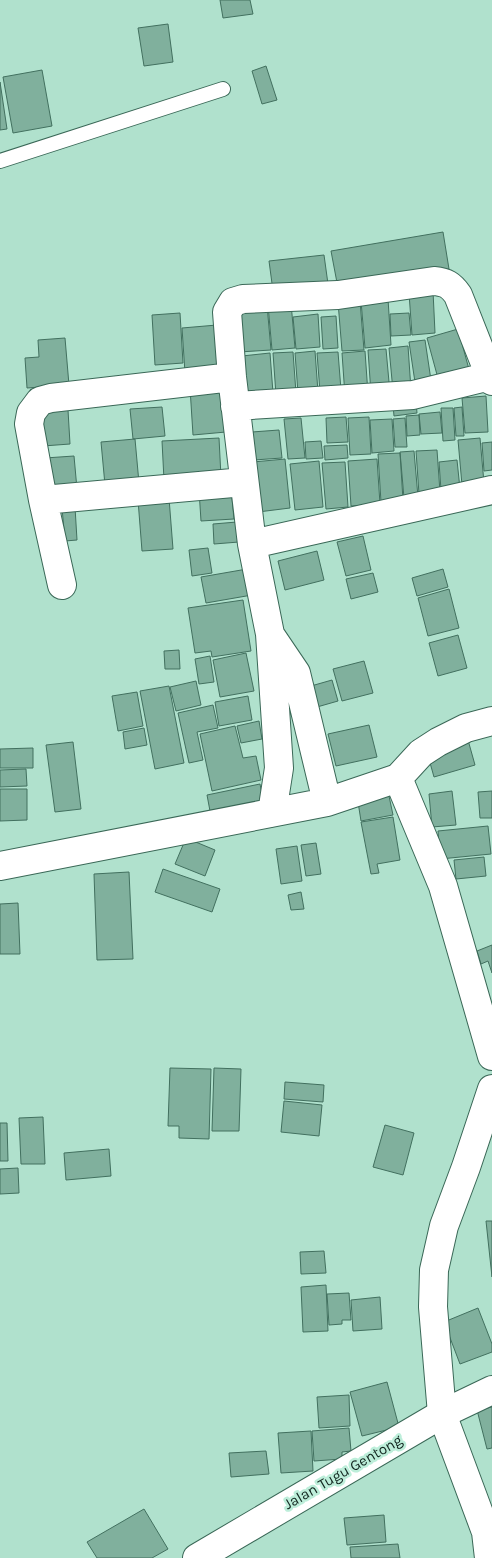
<svg xmlns="http://www.w3.org/2000/svg" width="492" height="1558" viewBox="0 0 492 1558" font-family="Karla,sans-serif">
<style>
.building{fill:#80b09d;stroke:#42705f}
.lines{fill:none;stroke-linecap:round;stroke-linejoin:round}
.service-casing{stroke:#3a6857;stroke-width:16}
.minor-casing{stroke:#3a6857;stroke-width:30}
.secondary-casing{stroke:#3a6857;stroke-width:30}
.service{stroke:#fff;stroke-width:14}
.minor{stroke:#fff;stroke-width:28}
.secondary{stroke:#fff;stroke-width:28}
.labels{text-anchor:middle;dominant-baseline:central;stroke-width:5;stroke-linejoin:round;paint-order:stroke}
.street-label{font-size:15px;fill:#11251e;stroke:#bdeeda}
</style>
<rect width="100%" height="100%" fill="#b0e1cd"/>
<path class="building" d="M220,0H250L253,14L223,18Z
M168,24L173,62L144,66L138,28Z
M266,66L277,100L262,104L252,71Z
M42,70L52,126L13,133L3,77Z
M0,82L7,129L0,130Z
M443,232L449,269L338,288L331,251Z
M324,255L328,284L273,291L269,261Z
M433,291L435,333L412,335L409,293Z
M388,299L391,345L365,348L361,301Z
M360,301L364,350L342,351L338,302Z
M291,303L295,348L272,350L268,305Z
M267,305L271,350L239,352L235,308Z
M180,313L183,363L155,365L152,315Z
M409,313L411,335L391,336L390,314Z
M318,314L320,347L296,349L293,317Z
M336,316L338,348L323,349L321,317Z
M217,325L221,370L185,373L182,328Z
M458,329L470,373L439,382L427,338Z
M65,338L69,385L27,388L25,358L39,357L38,340Z
M425,340L432,387L416,389L409,342Z
M408,346L411,390L393,391L389,348Z
M386,349L390,393L371,394L368,350Z
M315,351L318,392L298,393L295,353Z
M365,351L368,394L345,396L342,353Z
M293,352L296,393L276,395L273,353Z
M338,352L341,390L320,392L317,353Z
M270,353L273,393L246,396L242,356Z
M222,385L226,432L193,435L190,388Z
M486,396L488,432L465,433L462,398Z
M416,402L417,413L394,416L393,405Z
M162,407L165,436L133,439L130,409Z
M462,407L464,436H456L454,408Z
M441,408H453L455,440L443,441Z
M68,410L70,444L43,446L40,412Z
M440,412L442,433L421,434L419,414Z
M419,415L420,435L407,436L406,416Z
M346,417L348,442L327,443L326,418Z
M369,417L371,454L350,455L348,418Z
M301,418L305,458L288,459L284,419Z
M405,418L407,447H395L393,419Z
M392,419L394,451L372,453L370,420Z
M279,430L282,458L254,460L252,432Z
M219,438L221,477L164,480L162,441Z
M480,438L484,483L462,485L458,440Z
M135,439L139,483L105,485L101,442Z
M321,441L323,458L306,459L305,442Z
M492,442V470L484,471L482,443Z
M347,445L348,458L325,460L324,446Z
M437,450L440,492L419,494L416,451Z
M414,451L418,497L404,498L400,452Z
M400,453L403,500L381,502L378,454Z
M74,456L77,489L48,491L45,458Z
M285,459L290,508L258,512L253,462Z
M377,459L380,504L351,506L348,461Z
M457,460L460,489L441,490L439,462Z
M319,461L323,507L295,510L290,464Z
M345,462L348,507L326,509L322,463Z
M231,488L234,519L201,521L199,490Z
M169,498L173,549L142,551L138,500Z
M75,507L77,540L65,541L62,508Z
M237,522L239,542L214,544L213,524Z
M363,536L371,570L346,576L337,542Z
M208,548L212,573L192,576L189,550Z
M317,551L324,580L285,590L278,561Z
M247,569L252,595L206,603L201,577Z
M443,569L448,587L417,596L412,578Z
M373,573L378,592L351,599L346,579Z
M449,589L459,628L428,636L418,598Z
M243,600L251,651L212,657L211,651L195,653L188,608Z
M458,635L467,668L438,676L429,643Z
M179,650L180,669H165L164,651Z
M246,653L254,691L220,697L213,660Z
M210,656L214,682L199,684L195,659Z
M364,661L373,693L342,701L333,669Z
M332,680L338,701L317,707L311,686Z
M196,681L201,705L176,711L170,687Z
M169,686L184,763L155,769L140,691Z
M137,692L143,726L118,731L112,696Z
M248,696L252,720L219,726L215,702Z
M213,705L218,728L197,732L203,760L189,763L178,713Z
M259,721L262,739L241,743L237,726Z
M369,725L377,757L336,766L328,734Z
M235,726L243,758L256,756L261,780L212,791L200,734Z
M144,728L147,745L125,749L123,732Z
M468,740L475,765L434,777L427,752Z
M73,742L81,809L55,812L46,745Z
M33,748V768H0V749Z
M26,769L27,786L0,787V770Z
M260,784L263,800L210,811L207,795Z
M0,789H27V820L0,821Z
M452,791L456,825L432,827L429,794Z
M492,791V818H480L478,792Z
M389,796L393,815L361,821L358,802Z
M393,817L400,860L377,864L379,873L371,874L361,822Z
M488,826L491,854L440,859L438,831Z
M186,838L215,850L205,876L175,864Z
M316,843L321,874L306,876L301,845Z
M297,846L302,881L281,884L276,849Z
M484,857L486,876L456,879L454,860Z
M163,869L220,889L212,912L155,892Z
M129,872L133,959L97,960L94,874Z
M301,892L304,909L291,910L288,895Z
M18,903L20,954H0V904Z
M492,945V973L488,961L481,964L477,951Z
M170,1068L211,1069L209,1139L179,1138V1126H168Z
M214,1068L241,1069L239,1131H212Z
M285,1082L324,1085L323,1102L284,1099Z
M284,1101L322,1105L319,1136L281,1132Z
M43,1117L45,1164H21L19,1118Z
M0,1123H7L8,1161H0Z
M385,1125L414,1133L403,1175L373,1167Z
M109,1149L111,1176L66,1180L64,1153Z
M18,1168L19,1193L0,1194V1169Z
M486,1221H492V1277Z
M324,1251L326,1273L301,1274L300,1252Z
M326,1285L328,1331L303,1332L301,1287Z
M349,1293L351,1320H342V1324L329,1325L327,1294Z
M380,1297L382,1329L353,1331L351,1300Z
M478,1308L492,1344V1352L460,1364L444,1322Z
M387,1382L399,1427L362,1436L350,1392Z
M349,1395L350,1426L319,1428L317,1397Z
M492,1407V1448L487,1449L477,1410Z
M349,1428L351,1451L342,1452V1459L314,1461L312,1431Z
M311,1431L313,1471L281,1473L278,1433Z
M266,1451L269,1474L231,1477L229,1453Z
M144,1509L168,1549L152,1558H97L87,1542Z
M384,1515L386,1542L347,1545L344,1518Z
M398,1544L400,1558H351L350,1547Z"/>
<g class="lines">
<defs>
<path id="service" d="M0,161L223,89"/>
<path id="minor" d="M235,406L413,395L490,376
M43,500L244,482
M252,544L492,490
M62,585L43,500L29,424L31,413L40,401L51,398L232,377
M271,636L296,673L327,802
M398,778L443,886L492,1056
M272,813L279,768L270,634L252,544L232,377L227,312L233,302L243,299L338,295L434,281C446,282 451,285 458,295L492,381
M0,866L327,802L398,778L421,753L438,742L466,728L492,721
M489,1558L486,1532L442,1414L433,1307L434,1270L444,1226L466,1167L492,1089"/>
<path id="secondary" d="M197,1558L442,1414L492,1390"/>
</defs>
<use href="#service" class="service-casing"/>
<use href="#minor" class="minor-casing"/>
<use href="#secondary" class="secondary-casing"/>
<use href="#service" class="service"/>
<use href="#minor" class="minor"/>
<use href="#secondary" class="secondary"/>
</g>
<g class="labels">
<g class="street-label">
<text transform="translate(343 1472) rotate(-30)">Jalan Tugu Gentong</text>
</g>
</g>
</svg>
